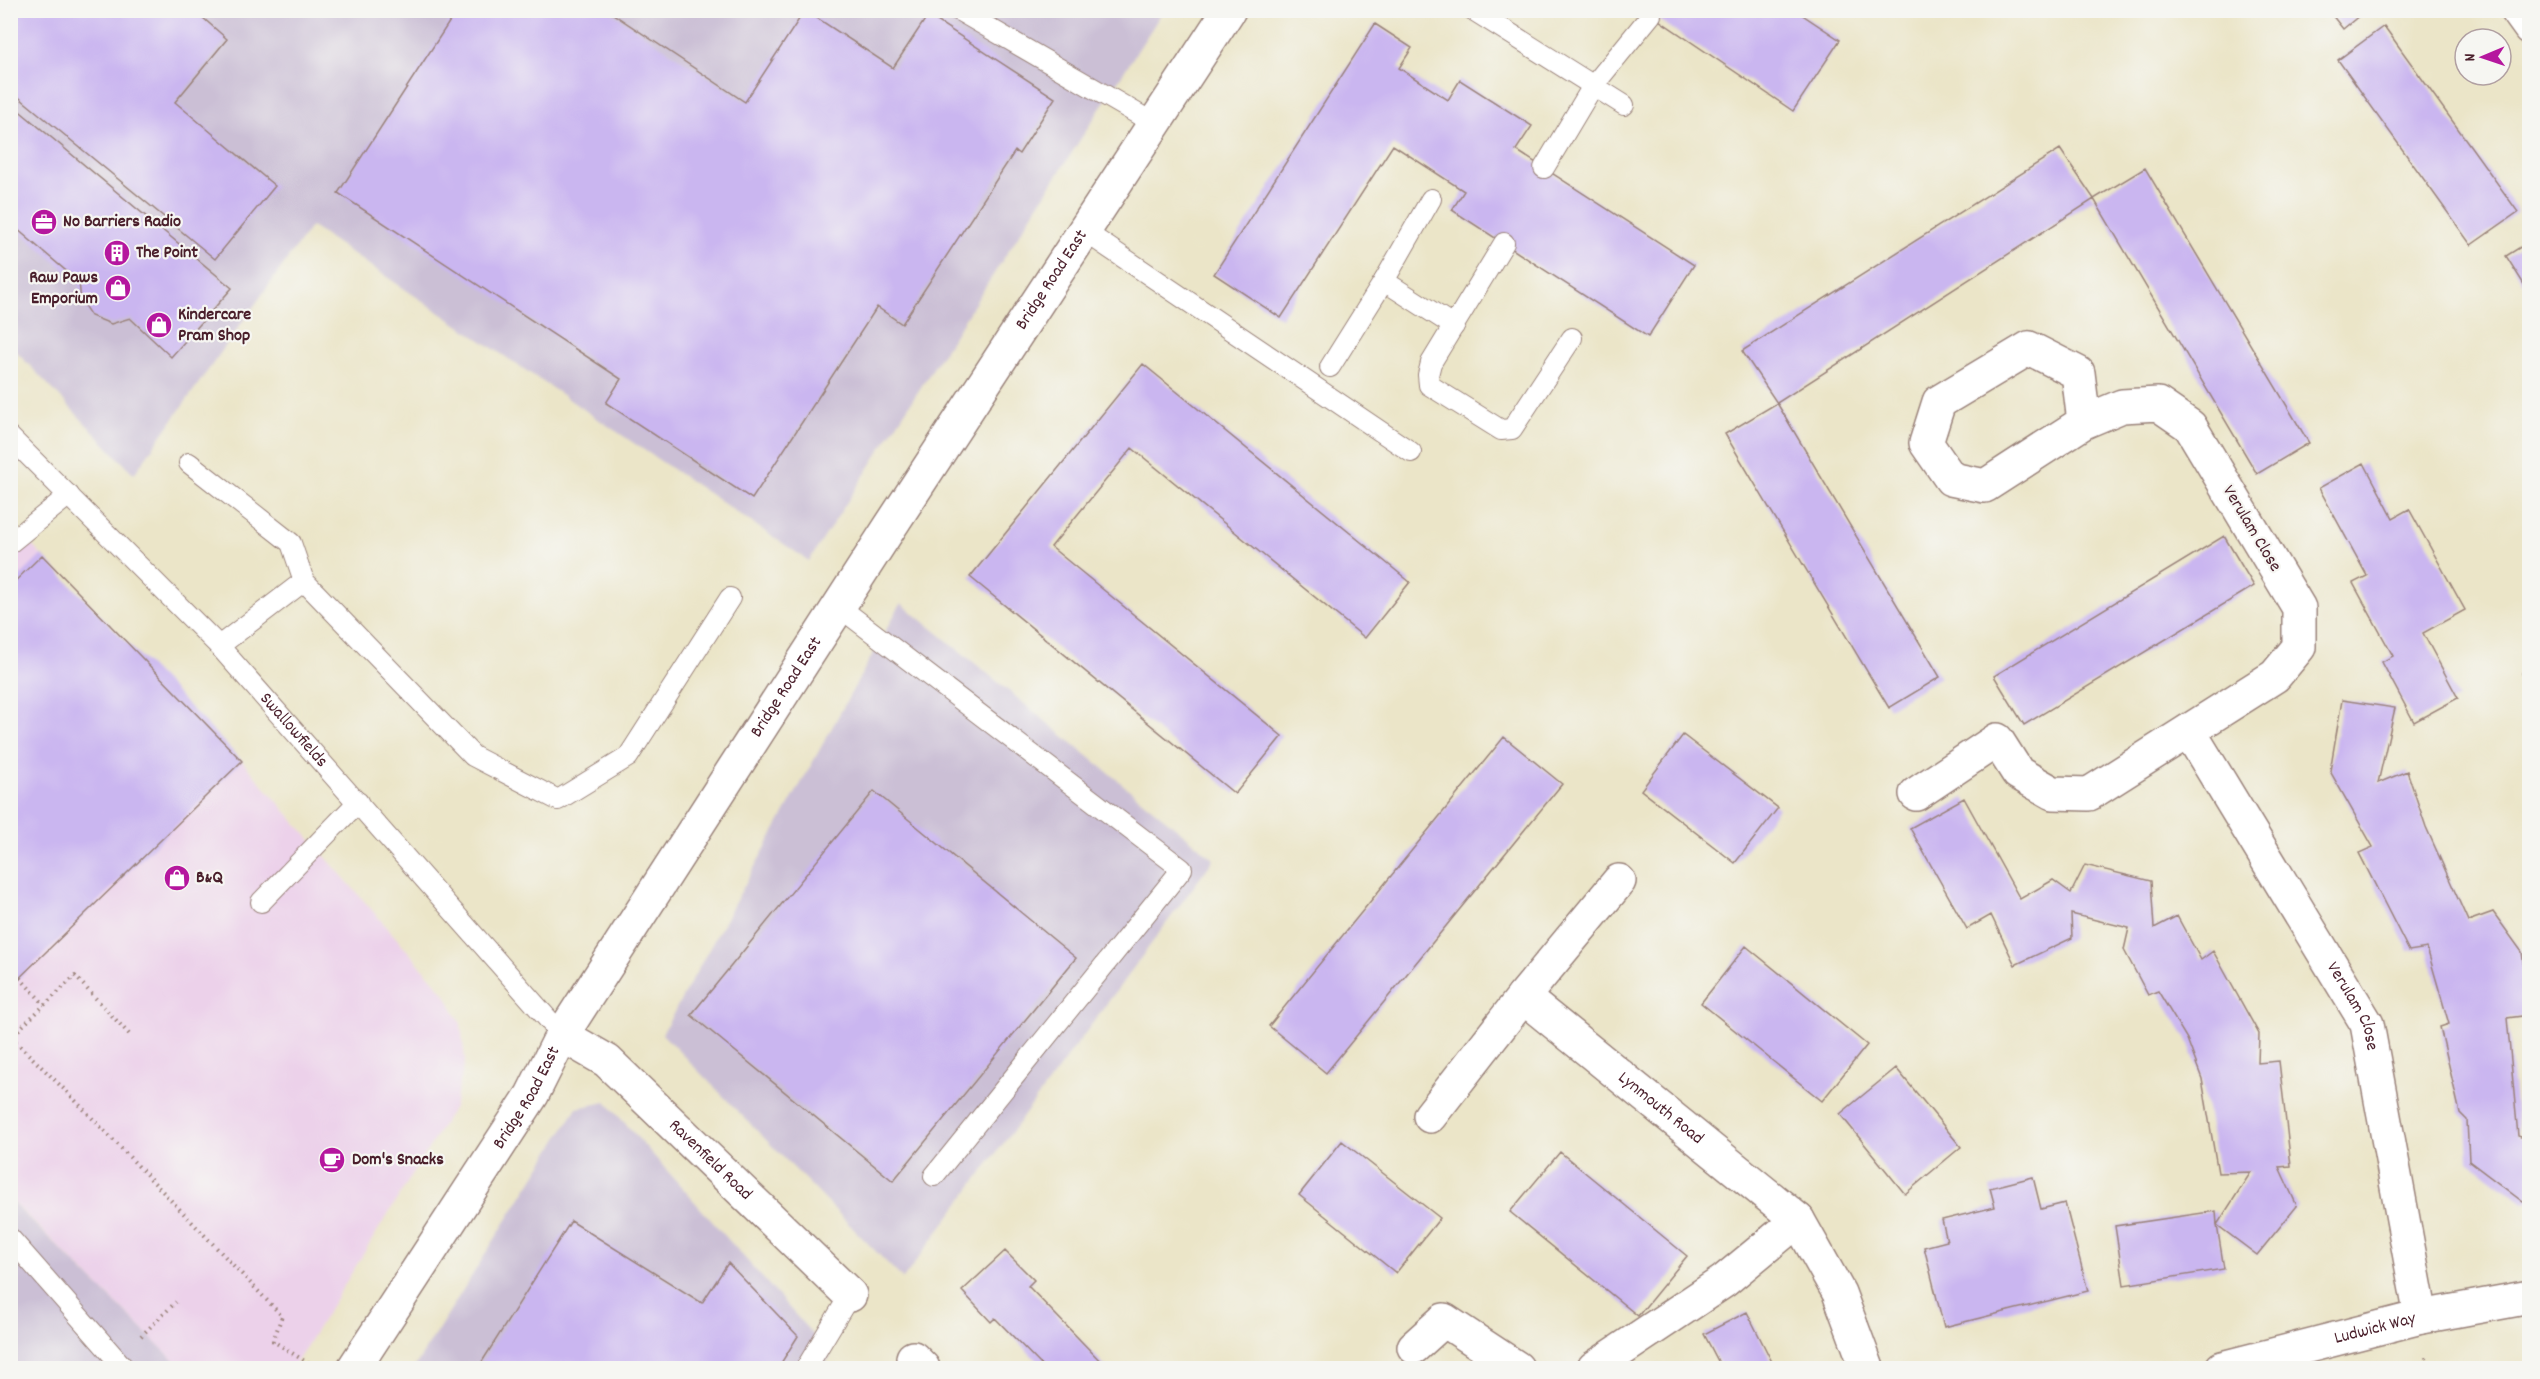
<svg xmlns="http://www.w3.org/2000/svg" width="2540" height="1379" viewBox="0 0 2540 1379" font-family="Dekko,sans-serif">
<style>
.built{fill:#ecd1ea}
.industrial{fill:#cbbfd5}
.building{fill:#cab6f0}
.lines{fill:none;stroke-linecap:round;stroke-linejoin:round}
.service-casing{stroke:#9a827a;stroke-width:22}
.minor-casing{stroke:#9a827a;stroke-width:36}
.tertiary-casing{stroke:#9a827a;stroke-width:36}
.path{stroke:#9a827a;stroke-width:4;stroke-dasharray:1.5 4.5;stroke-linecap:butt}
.service{stroke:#fff;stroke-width:20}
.minor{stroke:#fff;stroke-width:33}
.tertiary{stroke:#fff;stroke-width:33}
.labels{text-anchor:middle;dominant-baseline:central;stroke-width:4.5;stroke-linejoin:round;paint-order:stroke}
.poi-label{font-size:18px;font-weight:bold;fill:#4a1f2b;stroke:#f6f6f2;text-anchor:start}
.street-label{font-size:18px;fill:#4a1f2b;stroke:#f6f6f2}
</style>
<rect width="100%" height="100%" fill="#f6f6f2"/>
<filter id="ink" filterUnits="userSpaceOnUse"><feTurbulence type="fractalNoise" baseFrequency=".0167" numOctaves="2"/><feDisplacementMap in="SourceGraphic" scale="12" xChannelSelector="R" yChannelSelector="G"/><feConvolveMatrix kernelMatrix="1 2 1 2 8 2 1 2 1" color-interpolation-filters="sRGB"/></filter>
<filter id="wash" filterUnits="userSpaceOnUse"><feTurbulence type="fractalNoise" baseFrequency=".008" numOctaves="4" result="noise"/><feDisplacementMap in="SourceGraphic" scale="24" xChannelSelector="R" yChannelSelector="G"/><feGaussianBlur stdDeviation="1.35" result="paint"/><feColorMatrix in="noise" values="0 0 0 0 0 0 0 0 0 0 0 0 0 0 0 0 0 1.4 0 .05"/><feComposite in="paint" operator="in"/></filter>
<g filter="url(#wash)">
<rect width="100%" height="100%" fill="#ebe5c8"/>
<path class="built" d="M10,523L242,761L446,995L461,1024L465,1061L454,1107L293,1368H182L11,1200Z"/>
<path class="industrial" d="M11,11H1163L809,561L311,226L134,474L11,346Z
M901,603L1214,859L903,1279L662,1034Z
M606,1102L831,1355L823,1368H414L577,1108Z
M10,1200L138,1325L182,1368H11Z"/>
<g id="blocks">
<path class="building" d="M10,10H194L227,39L175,102L275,186L215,259L10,90Z
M457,10H607L745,102L805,10L893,68L928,15L1055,98L1019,154L1015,151L902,324L877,307L752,499L606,403L621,379L338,193Z
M1644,10H1795L1840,40L1793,111Z
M2328,10H2366L2343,29Z
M1375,24L1412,48L1399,68L1448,100L1460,80L1532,126L1516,150L1694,265L1648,337L1452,210L1464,191L1393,145L1281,318L1214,274Z
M2384,26L2518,212L2471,245L2338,60Z
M10,103L232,288L171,357L130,318L111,324L91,316L81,301L79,282L10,223Z
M2060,149L2094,199L2145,168L2309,443L2257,474L2094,199L1777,403L1742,351Z
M2530,241V294L2506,256Z
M1143,364L1410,582L1365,638L1132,448L1051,547L1282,736L1235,794L970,577Z
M1777,403L1940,677L1889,708L1725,434Z
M2364,463L2393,518L2409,509L2465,610L2423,633L2458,698L2414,722L2382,662L2393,656L2353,583L2367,576L2319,488Z
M2224,536L2254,586L2024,725L1994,676Z
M42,555L242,761L10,987V586Z
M2530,670V691H2529L2522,673Z
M2342,700L2395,708L2378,783L2407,771L2426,827L2468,921L2493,912L2522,952L2530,1015L2507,1018L2518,1136L2530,1140V1201L2523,1202L2469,1161L2467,1120L2460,1113L2440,1027L2449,1024L2427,948L2409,951L2359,853L2373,847L2330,771Z
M1683,735L1778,808L1735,863L1641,790Z
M1504,737L1562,784L1326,1073L1269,1026Z
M874,791L1076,958L893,1181L691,1015Z
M1964,798L2020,899L2053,880L2071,893L2085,865L2151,881L2154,928L2177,916L2201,960L2213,951L2259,1034L2258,1063L2279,1061L2291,1166L2279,1167L2297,1206L2257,1255L2217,1225L2224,1269L2124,1285L2115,1226L2216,1211L2217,1225L2251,1172L2218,1173L2202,1079L2187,1039L2158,991L2148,995L2124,950L2129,928L2071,914L2072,938L2015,965L1991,915L1967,929L1910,828Z
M1746,946L1867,1045L1822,1101L1701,1003Z
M1896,1068L1961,1147L1905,1194L1840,1114Z
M1342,1141L1440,1218L1396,1273L1299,1195Z
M1560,1152L1687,1256L1638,1316L1510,1212Z
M2033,1177L2041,1209L2065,1203L2088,1291L1944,1327L1924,1247L1947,1241L1942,1220L1995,1207L1990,1188Z
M571,1221L702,1303L728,1263L798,1336L778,1368H478Z
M1005,1251L1034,1280L1028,1286L1107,1368H1044L995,1318L991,1322L962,1291Z
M1747,1312L1775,1368H1713L1720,1365L1704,1334Z"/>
</g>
</g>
<g filter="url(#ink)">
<use href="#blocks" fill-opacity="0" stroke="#9a827a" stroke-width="1.5"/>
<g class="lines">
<defs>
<g id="service">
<path d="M958,10L1155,124"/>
<path d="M1473,10L1624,105"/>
<path d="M1544,168L1593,86L1651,15"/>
<path d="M1084,231L1411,452"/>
<path d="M1504,243L1431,363L1428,375L1429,385L1501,430L1512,429L1572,338"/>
<path d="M1384,281L1431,199"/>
<path d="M1330,367L1384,281L1454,326"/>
<path id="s1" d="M10,437L219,646L562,1035"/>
<path d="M189,463L291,543L304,581"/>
<path d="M10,543L69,495"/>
<path d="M838,606L1182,869L934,1176"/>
<path d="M219,646L304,581L473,756L558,800L628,757L730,598"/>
<path d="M261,902L358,802"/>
<path d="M10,1238L124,1368"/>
<path d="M806,1368L850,1295"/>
</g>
<g id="minor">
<path d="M2517,10L2530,28"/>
<path id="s2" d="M2189,731L2367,1024L2421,1317"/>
<path d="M1916,794L1997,740L2018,773L2053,793L2089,794L2275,676L2299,647V608L2190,426L2158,404L2122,406L2084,422L1985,486L1951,479L1926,443L1939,402L2029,348L2078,373L2084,422"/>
<path id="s3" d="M1523,997L1798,1220L1839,1293L1867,1368"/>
<path id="s4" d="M562,1035L607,1061L850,1295"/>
<path d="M1430,1116L1523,997L1619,881"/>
<path d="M1414,1347L1444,1320L1517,1368"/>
<path d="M913,1358L923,1368"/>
<path d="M1594,1368L1724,1281L1798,1220"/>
</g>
<g id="tertiary">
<path id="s5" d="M354,1368L532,1095L562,1035L890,527L1229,10"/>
<path id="s6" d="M2222,1368L2421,1317L2530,1297"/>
</g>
</defs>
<use href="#service" class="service-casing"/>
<use href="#minor" class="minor-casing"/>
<use href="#tertiary" class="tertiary-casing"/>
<path class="path" d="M20,978L45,1005
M129,1034L75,976L11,1037L70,1095L282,1316L273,1341L314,1367
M141,1336L176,1302
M2426,1357L2428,1368"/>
<use href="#service" class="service"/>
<use href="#minor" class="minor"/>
<use href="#tertiary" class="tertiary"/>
</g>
</g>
<defs>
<symbol id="office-disc" viewBox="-11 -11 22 22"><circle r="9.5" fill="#b5179e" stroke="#f6f6f2"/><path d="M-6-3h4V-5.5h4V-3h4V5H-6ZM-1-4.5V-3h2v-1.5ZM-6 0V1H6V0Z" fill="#fff"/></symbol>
<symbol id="building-disc" viewBox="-11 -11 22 22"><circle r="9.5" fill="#b5179e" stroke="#f6f6f2"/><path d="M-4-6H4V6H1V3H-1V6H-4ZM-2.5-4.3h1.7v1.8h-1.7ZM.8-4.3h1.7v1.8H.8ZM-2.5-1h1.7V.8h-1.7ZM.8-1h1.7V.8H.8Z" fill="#fff"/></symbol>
<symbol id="shop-disc" viewBox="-11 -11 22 22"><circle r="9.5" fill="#b5179e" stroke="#f6f6f2"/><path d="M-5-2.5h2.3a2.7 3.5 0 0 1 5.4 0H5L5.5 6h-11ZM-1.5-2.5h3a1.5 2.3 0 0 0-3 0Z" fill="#fff"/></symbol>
<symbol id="cafe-disc" viewBox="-11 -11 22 22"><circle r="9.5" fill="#b5179e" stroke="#f6f6f2"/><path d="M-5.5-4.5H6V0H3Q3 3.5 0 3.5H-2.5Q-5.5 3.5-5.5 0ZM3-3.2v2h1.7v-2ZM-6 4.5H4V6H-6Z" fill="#fff"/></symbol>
</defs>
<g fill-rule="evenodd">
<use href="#office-disc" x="29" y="207" width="30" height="30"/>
<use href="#building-disc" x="102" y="238" width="30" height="30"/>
<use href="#shop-disc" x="103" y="273" width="30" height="30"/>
<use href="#shop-disc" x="144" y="310" width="30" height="30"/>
<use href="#shop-disc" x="162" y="863" width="30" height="30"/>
<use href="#cafe-disc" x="317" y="1145" width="30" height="30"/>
</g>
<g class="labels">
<g class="poi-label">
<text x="63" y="222">No Barriers Radio</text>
<text x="136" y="253">The Point</text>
<text x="98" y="278" text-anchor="end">Raw Paws<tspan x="98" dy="21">Emporium</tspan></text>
<text x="178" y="315">Kindercare<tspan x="178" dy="21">Pram Shop</tspan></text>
<text x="196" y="878">B&amp;Q</text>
<text x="352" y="1160">Dom's Snacks</text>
</g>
<g class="street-label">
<text stroke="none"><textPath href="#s5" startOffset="1293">Bridge Road East</textPath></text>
<text transform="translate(2251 529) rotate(59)">Verulam Close</text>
<text stroke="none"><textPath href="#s5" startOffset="807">Bridge Road East</textPath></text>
<text stroke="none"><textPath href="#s1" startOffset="408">Swallowfields</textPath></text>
<text stroke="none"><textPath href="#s2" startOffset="321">Verulam Close</textPath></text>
<text stroke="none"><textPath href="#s5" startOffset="321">Bridge Road East</textPath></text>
<text stroke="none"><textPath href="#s3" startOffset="177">Lynmouth Road</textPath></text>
<text stroke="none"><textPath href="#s4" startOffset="195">Ravenfield Road</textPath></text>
<text stroke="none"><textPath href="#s6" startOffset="158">Ludwick Way</textPath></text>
</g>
</g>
<rect width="2540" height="1379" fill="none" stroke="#f6f6f2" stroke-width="36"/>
<g transform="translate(2483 57) rotate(268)"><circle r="28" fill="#f6f6f2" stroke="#b1a0a2" stroke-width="1.5"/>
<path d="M0-4.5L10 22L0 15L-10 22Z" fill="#b5179e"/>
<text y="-9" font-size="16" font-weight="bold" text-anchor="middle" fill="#4a1f2b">N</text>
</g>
</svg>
